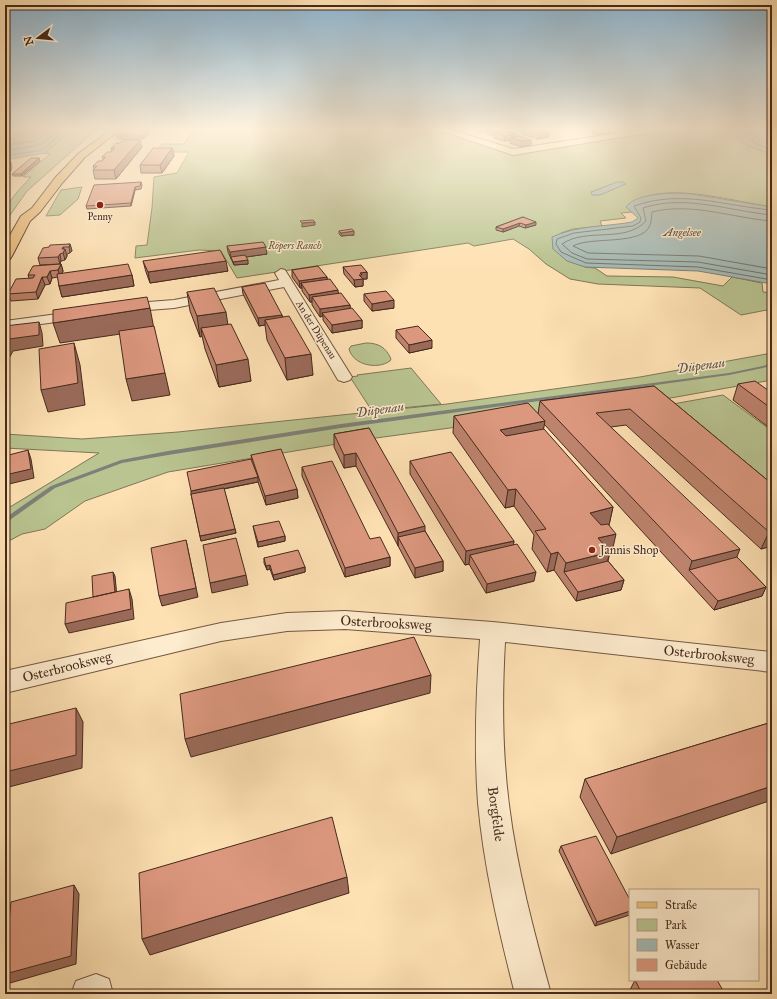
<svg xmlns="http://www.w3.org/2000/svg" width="777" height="999" viewBox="0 0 777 999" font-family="'IM FELL Great Primer',serif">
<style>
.green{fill:#b9c491;stroke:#7f7757}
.water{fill:#a4bbb7;stroke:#7e8179}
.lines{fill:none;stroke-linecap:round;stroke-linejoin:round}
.shore{stroke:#74726a;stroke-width:1}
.stream{fill:#7e8179;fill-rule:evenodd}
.street-casing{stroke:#735842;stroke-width:2}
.primary-casing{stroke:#452a1d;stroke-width:2}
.street{fill:#feecce;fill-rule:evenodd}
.primary{fill:#efc07a;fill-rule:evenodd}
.wall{fill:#bd836d;stroke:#452a1d}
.shaded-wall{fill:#9a6a59;stroke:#452a1d}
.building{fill:#dc987f;stroke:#452a1d}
.poi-dot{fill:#8f2418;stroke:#feecce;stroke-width:1.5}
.labels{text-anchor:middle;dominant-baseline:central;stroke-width:3;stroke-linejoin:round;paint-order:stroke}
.far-poi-label{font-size:10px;fill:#452a1d;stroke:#feecce}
.far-park-label{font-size:10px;font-style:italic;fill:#62503a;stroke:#feecce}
.far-street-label{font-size:10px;fill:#452a1d;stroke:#feecce}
.far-water-label{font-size:11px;font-style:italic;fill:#5d4e44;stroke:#feecce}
.poi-label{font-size:12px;fill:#452a1d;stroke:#feecce;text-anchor:start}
.water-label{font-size:13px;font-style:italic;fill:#5d4e44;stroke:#feecce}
.near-street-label{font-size:14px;fill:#452a1d;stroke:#feecce}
</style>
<rect width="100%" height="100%" fill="#fee1b3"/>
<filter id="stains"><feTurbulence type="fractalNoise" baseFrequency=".005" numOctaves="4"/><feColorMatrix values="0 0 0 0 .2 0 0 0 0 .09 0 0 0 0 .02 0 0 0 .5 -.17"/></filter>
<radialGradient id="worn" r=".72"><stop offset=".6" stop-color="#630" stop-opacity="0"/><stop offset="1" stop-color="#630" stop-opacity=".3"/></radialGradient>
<path class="green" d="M72,129H97L27,191L8,218H5C5,202 21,188 31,177H23L50,154L45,153Z
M194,129H435L514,154L669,129H752L756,132L750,135L739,137L747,145L772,155V207C737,202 675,184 643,198C637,200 632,204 627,207L632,212L621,213L626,218L600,221L602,226L573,229L561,233L585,267L595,268L607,276L673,277L723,286L732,277L762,283L763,292L772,293V309L741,315L700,288L598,284L570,279L546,264L529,249L513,239L474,246L468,243L237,278L221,251L199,250L135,258L136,246L147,245L152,208L154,177L177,173L189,152H156L162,144H184Z
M82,187L78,199L60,215L46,216L61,190Z
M366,343C378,343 386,347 391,359L390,361C377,370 353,365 349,349L351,346Z
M772,353V380L665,399L361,440L168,472L85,501L45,529L22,534L5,543V510L99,453L5,448V434L82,439L178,432L447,404L640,377Z
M411,368L441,404L372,411L350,377L358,376L357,375Z
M723,395L772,431V486L673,404Z"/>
<path class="water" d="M5,129H72L45,153L5,160Z
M752,129H772V155L747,145L738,139L739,137L755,133Z
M617,182H623L626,184L600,195H592L591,192Z
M676,193L691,194L772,207V284L698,271L585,267L567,261L553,249L552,237C578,225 605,227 632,222L638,218L626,207C636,194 661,194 676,193Z"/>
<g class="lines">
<path class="shore" d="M759,129V135L751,141L772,151
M5,145L35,141L50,129
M5,151L40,145L59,129
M5,156L43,150L66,129
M772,210C723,206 683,189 634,206L641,218L640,222L633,226L574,233L557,239L556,244L561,252L586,263L698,267L772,280
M772,215C729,211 685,194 643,208L646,221C624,244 587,227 562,244L572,253L587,259L698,262L772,275
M772,221C732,218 692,202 652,212C651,216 652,221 650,225C643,246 591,236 573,246L588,253L699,256L772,269"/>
<path class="stream" d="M701,129H705L740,137L739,138Z
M772,364V366L729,375L341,428L168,455L122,463L55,488L7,522L5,523V518L51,486L121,460L168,451L341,424L729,373Z"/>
<defs>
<path id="street" d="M436,129H448L513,149L644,129H662L658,131L513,155Z
M5,172L9,173V177L5,178Z
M281,269L285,270L352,377L350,380L344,382L338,380L284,287L174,308L123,312L118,311L116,308L118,305L123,304L174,300L279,280L275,273Z
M80,311L85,312L87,315L85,318L5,329V321Z
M345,611L493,622L772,652V672L505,642C502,696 502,751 509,805C517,869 534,932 551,994H515C499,931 484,868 478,803C474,749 476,694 480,639L345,629L287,631L221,641L5,693V671L221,623L287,613Z
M96,974L109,979L113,994H71L76,981Z"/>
<path id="primary" d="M112,129H121L85,157L63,182L40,212L30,221L12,256L10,259L5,260V244L21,216L32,208L55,178L79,153Z"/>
</defs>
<use href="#street" class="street-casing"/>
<use href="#primary" class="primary-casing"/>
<use href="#street" class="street"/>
<use href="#primary" class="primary"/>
</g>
<path class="wall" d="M152,129L143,139H118L117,136Z
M474,129H499L500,130V132L515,134V137L531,140V145L522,147L510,143V140L504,141L494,138V136L487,134V131L480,132L474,130Z
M523,129L549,137L538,139L522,134Z
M592,129H610L609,134H595L592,132Z
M142,147L116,179H95L93,170L94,169L93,166L102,161L103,160L102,157L111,152L112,151L111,148Z
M172,148L174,156L162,173H141L140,165Z
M39,158L40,161L22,176H13L12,174Z
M141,182L142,185L141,189L135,190L131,206L87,209L86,206Z
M523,217L536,225L525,228L519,226L503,232L496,230V227Z
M339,231L354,235L341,236L339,234Z
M70,244L72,251L70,253L67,254V256L65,260L61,261L60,264L40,265L38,258L49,247Z
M227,246L267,254L246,257L248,264L234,265L228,252Z
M143,261L228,271L150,283L146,272Z
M61,264L63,271L62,274L132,275L134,286L62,297L59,286L58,277L52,278L50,284L45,285L38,299L11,301L8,294L29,278L28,275Z
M343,267L367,272V279H363V286L355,287L344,274Z
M292,270L327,277V280L338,293L350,305V308L362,320V328L332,333L323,320V316L320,317L312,305V302H310L302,291V288H300L292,277Z
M242,287L282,315L283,317L313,375L287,380L267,340L265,325L259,326L243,294Z
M187,292L227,324L251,381L219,387L205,349L202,336L200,337L190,311Z
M364,294L394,308L372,311L364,301Z
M396,330L432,348L409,353L396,338Z
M738,384L771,392L772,388V430L733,400Z
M654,386L772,484V546L761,549L626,425L611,427L737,557L766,587L762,596L714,610L544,424L543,429L613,507L609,525L612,552H610L608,561L624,580L621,590L576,601L554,570L547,572L532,549L534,535L514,506L505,508L453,433L454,416L538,414L540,401Z
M369,428L425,531L443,561V571L415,578L356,466L344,468L334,447V434Z
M251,455L297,489L298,498L266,505L258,482L224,489L236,533L201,541L191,494L252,459Z
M410,461L514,541L513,545L534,581L486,593L469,564L465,565L410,474Z
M302,467L370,539L390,557V566L345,577L302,476Z
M253,526L285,536V541L258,547Z
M264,558L305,567V572L274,580L270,569L267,570L264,563Z
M772,722L611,854L580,797L585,779Z
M561,846L630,900L595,926L559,851Z
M635,980L725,994H628Z"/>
<path class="shaded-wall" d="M149,129H152L143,139L142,136Z
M487,129V131L480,132L481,130Z
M500,130V135L494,133V136H493V131Z
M549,132V137L538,139L539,134Z
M515,134V139L510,138V140L504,141L505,136Z
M140,140L142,147L116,179L114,170Z
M531,140V145L522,147V141Z
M172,148L174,156L162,173L160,165Z
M39,158L40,161L22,176L21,174Z
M11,162L12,167L11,171H5V165Z
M135,187V190L131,206V203Z
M315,222V225L302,227V223Z
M536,222V225L525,228L526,225Z
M520,223L519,226L503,232V229Z
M354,231V235L341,236V233Z
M70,244L72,251L70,253L69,247Z
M63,247L64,251L65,249L67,256L65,260L62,249Z
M266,247L267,254L232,259L231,257V259L230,252Z
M60,254L61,261L60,264L58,257Z
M248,260V264L234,265L233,262Z
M226,261L228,271L150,283L148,272Z
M61,264L63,271L60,277L58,270Z
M50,271L52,278L50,284L47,277Z
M367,272V279H363V286L355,287L354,280L360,273Z
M132,275L134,286L62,297L59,286Z
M42,277L45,285L38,299L36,292Z
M327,277V284L301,283L302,288H300L299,281Z
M338,290L339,298L312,297V302H310L309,295Z
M394,300V308L372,311V304Z
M350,305V312L322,313L323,316L320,317V309Z
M150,308L154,329L60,343L53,323Z
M226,312L229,332L201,328L202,336L200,337L197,316Z
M282,315L283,322L265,320V325L259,326L258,318Z
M362,320V328L332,333V325Z
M39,322L42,333L43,346L13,351L5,366V347L9,339Z
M432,340V348L409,353V345Z
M74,343L80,365L85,405L48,412L41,390Z
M311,354L313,375L287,380L285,358Z
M248,359L251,381L219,387L216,365Z
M165,373L170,395L132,401L126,379Z
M545,421L542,438L498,446L500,430Z
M28,450L31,459L34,478L5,485V475Z
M356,453V466L344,468V455Z
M258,477V482L191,495V491Z
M297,489L298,498L266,505L265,496Z
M516,489L514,506L505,508L508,490Z
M613,507L609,525L586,530L590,513Z
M425,526V540L398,537V546V533Z
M235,529L236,533L201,541L200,536Z
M772,531V546L761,549L769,532Z
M616,534L612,552L594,556L598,538Z
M285,536V541L258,547V542Z
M186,540L198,597L162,606L159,596Z
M514,541L512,554L470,555L469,564L465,565L466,551Z
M740,549L733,567L689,570L692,561Z
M558,552L554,570L547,572L551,554Z
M610,552L605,570L564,572L566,563Z
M390,557V566L345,577V568Z
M443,561V571L415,578V568Z
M270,565V569L267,570L266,566Z
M305,567V572L274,580L273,575Z
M113,572L115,576L117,597L95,602Z
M536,572L534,581L486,593L487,584Z
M246,575L248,585L212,593L210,583Z
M624,580L621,590L576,601L578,592Z
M766,587L762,596L714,610L718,601Z
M129,589L132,599L134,619L69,633L65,624Z
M431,675L430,693L191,757L185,739Z
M76,708L83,722L82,768L5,788V772Z
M772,786V800L611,854L617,837Z
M347,877L349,893L150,955L142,939Z
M74,885L79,894L76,964L10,983L5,977V974Z
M630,911V915L595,926L597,922Z"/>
<path class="building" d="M134,129H149L142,136H117L120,133H130Z
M487,129H499L500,130L493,131Z
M523,129H540L549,132L539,134Z
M504,131L515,134L505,136L494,133Z
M519,136L531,140L522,141L510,138Z
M123,140H140L114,170H93L97,166H93L98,161H102L106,157H102L107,152H111L115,148H111L116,143H120Z
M153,148H172L160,165H140Z
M31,158H39L21,174H12Z
M5,162H11L9,165H5Z
M141,182L140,186L135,187L131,203L86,206L94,185Z
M523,217L536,222L526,225L520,223L503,229L496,227Z
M313,220L315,222L302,223L300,221Z
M352,229L354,231L341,233L339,231Z
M263,242L266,247L230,252L227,246Z
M70,244L69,247H63L62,249H65L63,253L60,254L58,257L38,258L43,248L49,247L50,245Z
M220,250L226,261L148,272L143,261Z
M245,255L248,260L233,262L231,257Z
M61,264L58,270L50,271L47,277H42L36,292L8,294L16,279L33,278L35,275H28L33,266Z
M128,264L132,275L59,286L57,274Z
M361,265L367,272L360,273L362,275H359L363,279L354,280L343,267Z
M318,266L327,277L299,281L292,270Z
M330,279L338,290L309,295L301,283Z
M265,283L282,315L258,318L242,287Z
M214,288L226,312L197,316L187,292Z
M386,291L394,300L372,304L364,294Z
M341,293L350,305L320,309L312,297Z
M147,297L150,308L53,323V310Z
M352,308L362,320L332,325L322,313Z
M289,316L311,354L285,358L265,320Z
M39,322V335L9,339L5,347V326Z
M231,324L248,359L216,365L201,328Z
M154,326L165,373L126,379L119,331Z
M418,326L432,340L409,345L396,330Z
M74,343L78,383L41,390L39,349Z
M755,381L772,393V409L738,384Z
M654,386L772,484V531L769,532L630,409L596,413L740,549L692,561L540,401Z
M528,403L545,421L500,430L506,436L544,429L613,507L590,513L601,525L608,524L616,534L598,538L610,552L566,563L558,552L551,554L535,531L546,529L516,489L508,490L454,416Z
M369,428L425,526L398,533L356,453L344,455L334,434Z
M281,449L297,489L265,496L251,455Z
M28,450L31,469L5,475V456Z
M451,452L514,541L466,551L410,461Z
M251,459L258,477L191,491L187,472Z
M332,461L370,539L380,537L390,557L345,568L302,467Z
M224,488L235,529L200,536L191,494Z
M279,521L285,536L258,542L253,526Z
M425,531L443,561L415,568L398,537Z
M236,538L246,575L210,583L203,545Z
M186,540L196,588L159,596L151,548Z
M517,544L536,572L487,584L470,555Z
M298,550L305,567L273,575L270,565L266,566L264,558Z
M737,557L766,587L718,601L689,570Z
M608,561L624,580L578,592L564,572Z
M113,572L115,592L93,597L92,576Z
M129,589L131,609L65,624L66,603Z
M414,637L431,675L185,739L180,694Z
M76,708V755L5,772V725Z
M772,722V786L617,837L585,779Z
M332,817L347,877L142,939L139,873Z
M596,836L630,900V911L597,922L561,846Z
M74,885L71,956L5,974V959L11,902Z
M635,980H717L725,994H642Z"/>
<linearGradient id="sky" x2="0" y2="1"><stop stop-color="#8db7d4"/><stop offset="0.48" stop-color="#fff2dd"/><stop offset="1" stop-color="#fff2dd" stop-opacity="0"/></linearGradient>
<rect width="777" height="269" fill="url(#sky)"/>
<g class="poi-dot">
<circle cx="100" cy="205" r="4"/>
<circle cx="592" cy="550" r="4"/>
</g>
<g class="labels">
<g class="far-poi-label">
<text x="100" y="217">Penny</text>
</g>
<g class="far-park-label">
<text x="295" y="246">Röpers Ranch</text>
</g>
<g class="far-street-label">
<text transform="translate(316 330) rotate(58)">An der Düpenau</text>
</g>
<g class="far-water-label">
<text x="682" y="232">Angelsee</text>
</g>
<g class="poi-label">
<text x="600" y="550">Jannis Shop</text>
</g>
<g class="water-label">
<text transform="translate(701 366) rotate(-8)">Düpenau</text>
<text transform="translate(380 410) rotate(-8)">Düpenau</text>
</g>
<g class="near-street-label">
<text transform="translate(386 623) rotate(3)">Osterbrooksweg</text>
<text transform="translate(709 655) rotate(6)">Osterbrooksweg</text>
<text transform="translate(67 667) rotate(-14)">Osterbrooksweg</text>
<text transform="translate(496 814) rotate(82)">Borgfelde</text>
</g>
</g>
<rect width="777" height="999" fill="none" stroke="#fee1b3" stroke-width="20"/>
<rect x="6" y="6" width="765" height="987" fill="none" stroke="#452a1d" stroke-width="2"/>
<rect x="10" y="10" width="757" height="979" fill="none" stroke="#452a1d"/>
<rect x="629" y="889" width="130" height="92" fill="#feecce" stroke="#b49e87"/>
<rect x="637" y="902" width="20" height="6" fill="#efc07a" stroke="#b49e87"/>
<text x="665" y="909" font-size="12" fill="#452a1d">Straße</text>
<rect x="637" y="919" width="20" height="12" fill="#b9c491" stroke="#b49e87"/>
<text x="665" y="929" font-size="12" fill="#452a1d">Park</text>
<rect x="637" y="939" width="20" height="12" fill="#a4bbb7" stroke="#b49e87"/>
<text x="665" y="949" font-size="12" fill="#452a1d">Wasser</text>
<rect x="637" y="959" width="20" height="12" fill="#dc987f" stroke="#b49e87"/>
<text x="665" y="969" font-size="12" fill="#452a1d">Gebäude</text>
<g transform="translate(38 38) rotate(254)" stroke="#feecce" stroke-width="3" paint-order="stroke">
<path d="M0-3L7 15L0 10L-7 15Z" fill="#452a1d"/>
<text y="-6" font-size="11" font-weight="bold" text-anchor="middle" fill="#452a1d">N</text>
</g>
<rect width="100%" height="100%" filter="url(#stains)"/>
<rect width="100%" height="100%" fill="url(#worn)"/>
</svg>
